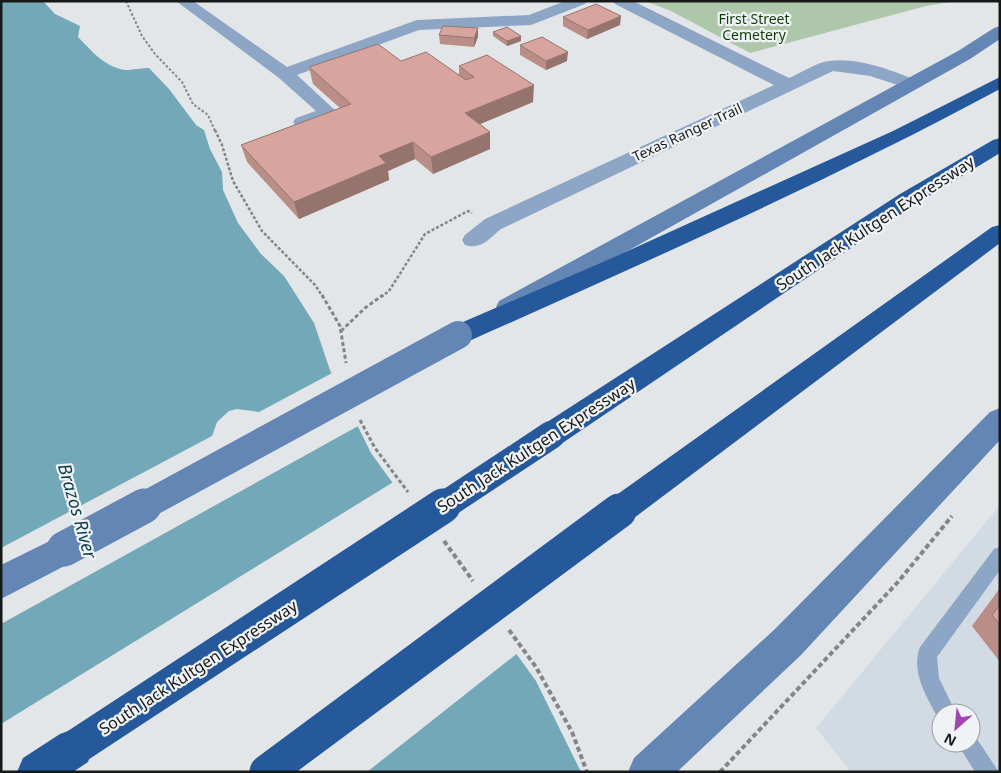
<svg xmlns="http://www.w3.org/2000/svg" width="1001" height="773" viewBox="0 0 1001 773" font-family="'Noto Sans',sans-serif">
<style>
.built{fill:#d2dbe3;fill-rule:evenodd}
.green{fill:#aec7aa}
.water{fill:#73a8b8}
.pier{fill:#e3e6e9}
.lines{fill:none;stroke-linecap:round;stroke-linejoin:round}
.path-far3{stroke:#838587;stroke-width:2;stroke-dasharray:2.5 2;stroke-linecap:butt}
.path-far2{stroke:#838587;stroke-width:2.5;stroke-dasharray:3 2;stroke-linecap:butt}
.path-far1{stroke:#838587;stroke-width:3;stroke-dasharray:4 2.5;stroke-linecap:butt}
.path{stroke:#838587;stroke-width:4;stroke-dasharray:5 3;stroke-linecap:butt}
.service{fill:#8ea6c6;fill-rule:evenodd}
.minor{fill:#8ea6c6;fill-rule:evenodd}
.secondary{fill:#6386b5;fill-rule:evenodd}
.motorway{fill:#26599b;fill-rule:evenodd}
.secondary-bridge-far1{stroke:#6386b5;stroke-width:28}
.secondary-bridge{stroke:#6386b5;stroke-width:35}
.motorway-bridge-far1{stroke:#26599b;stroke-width:28}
.motorway-bridge{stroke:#26599b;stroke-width:35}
.wall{fill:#b98e87}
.shaded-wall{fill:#96746e}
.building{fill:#d7a59d;stroke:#96746e}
.labels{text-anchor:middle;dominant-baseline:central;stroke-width:4.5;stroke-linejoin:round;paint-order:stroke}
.far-park-label{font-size:14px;fill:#0f3b09;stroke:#f0f3f6}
.far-street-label{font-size:14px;fill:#171818;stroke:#f0f3f6}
.street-label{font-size:16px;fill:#171818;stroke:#f0f3f6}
.water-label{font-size:18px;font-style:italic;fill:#0d3d4a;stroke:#f0f3f6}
</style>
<rect width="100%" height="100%" fill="#e3e6e9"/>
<path class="built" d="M1000,505V772H851L816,728ZM941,713H971V743H941Z"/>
<path class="green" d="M645,1H956L926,6L750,53L671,11Z"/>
<path class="water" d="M1,1H43L55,14L80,26L78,37C91,50 105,68 126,70C131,70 142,68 149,68L169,89L196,125L204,130L210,149L222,172L223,190L238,223L261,254L284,276L314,323L330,370L371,453L536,681L581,772H1Z"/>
<path class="pier" d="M334,372L360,425L1,624V548L212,436L217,422L229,411L237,409L259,412Z
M395,481L519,652L367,772H1V724Z"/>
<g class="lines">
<path class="path-far3" d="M126,1L142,36L155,54L182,82L193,104L208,115L215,131"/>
<path class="path-far2" d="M215,130L222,145L233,181L262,231L315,285L323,297
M381,297L389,291L425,234L468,211L472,213"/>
<path class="path-far1" d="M322,295L340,326L346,363
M341,331L365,308L383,295
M360,420L375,448L408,492"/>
<path class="path" d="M444,541L473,581
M509,630L536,667L572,732L587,772
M720,772L898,582L952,516"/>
<path class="service" d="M1000,547V570L937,657L939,678L956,713H941V721L939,720C928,699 910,672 920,647L994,549Z
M971,734L975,736L999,772H975L957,743H971Z"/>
<path class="minor" d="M176,1H193L287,67L417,20L529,15L565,1H587L585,4L531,25L419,30L297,75L338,113L336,117L303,128L296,126L293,122L296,118L316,111L279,78Z
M613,1H633L789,78C801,73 815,63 829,61C857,57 891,70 916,80L919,84L916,88L910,89L870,76L833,71L501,229C489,239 481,250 465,245L462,240L465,235L485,219L774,85L615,4Z"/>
<path class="secondary" d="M1000,26V39L970,59L517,313L508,316L499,313L496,307L499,301L958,51L994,28Z
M1000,408V440L801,655L677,772H628L634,758L775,629L990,412Z
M64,534L76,538L80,549L76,560L1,599V565Z"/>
<path class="motorway" d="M1000,77V89C827,182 646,262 467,342L458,345L449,342L445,335L449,328L610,259L893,131Z
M1000,138V153L916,204L561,444L551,447L541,444L536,435L541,426L900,194L993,140Z
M1000,225V243L630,521L619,525L608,521L603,511L608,501L992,227Z
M74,729L88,734L93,748L88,762L73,772H17L23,758L60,734Z"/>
<path class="secondary-bridge-far1" d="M142,507L458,335"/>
<path class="secondary-bridge" d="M64,549L144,506"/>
<path class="motorway-bridge-far1" d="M442,507L551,435"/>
<path class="motorway-bridge" d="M74,748L443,506
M267,772L619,511"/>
</g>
<path class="wall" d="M563,17L620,25L587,39L563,26Z
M493,32L521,41L507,46L493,36Z
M439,35L478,37L474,47L440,44Z
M520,45L567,61L546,70L520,55Z
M401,61L459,75V66L533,102L480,124L490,132V149L433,174L415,159L388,171L389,180L299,219L247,162L241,145L340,108L313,84L309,67Z
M1000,588V662L972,626Z"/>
<path class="shaded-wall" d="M621,16L620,25L587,39L588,30Z
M478,28V37L474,47V38Z
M521,36V41L507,46V41Z
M568,52L567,61L546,70V61Z
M534,85L533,102L466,130L465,113Z
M490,132V149L433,174L431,157Z
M413,142L415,159L388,171L389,180L299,219L294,202L379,156Z"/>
<path class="building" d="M596,4L621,16L588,30L563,17Z
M443,26L478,28L474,38L439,35Z
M507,27L521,36L507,41L493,32Z
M542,37L568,52L546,61L520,45Z
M378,44L401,61L426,52L466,80L474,77L459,66L487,55L534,85L465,113L490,132L431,157L413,142L379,156L386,163L294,202L241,145L351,104L309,67Z
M1000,605V625L992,615Z"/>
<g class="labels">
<g class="far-park-label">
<text x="754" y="18">First Street<tspan x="754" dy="16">Cemetery</tspan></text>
</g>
<g class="far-street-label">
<text transform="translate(687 132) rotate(-25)">Texas Ranger Trail</text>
</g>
<g class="street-label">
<text transform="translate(875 223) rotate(-33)">South Jack Kultgen Expressway</text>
<text transform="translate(536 445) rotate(-33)">South Jack Kultgen Expressway</text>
<text transform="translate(198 667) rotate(-33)">South Jack Kultgen Expressway</text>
</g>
<g class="water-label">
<text transform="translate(78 511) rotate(74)">Brazos River</text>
</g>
</g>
<rect width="1001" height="773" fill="none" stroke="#171818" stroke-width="5"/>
<g transform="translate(956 728) rotate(207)"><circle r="24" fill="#f0f3f6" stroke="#999b9d"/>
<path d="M0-4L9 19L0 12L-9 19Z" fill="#9f46b1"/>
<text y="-8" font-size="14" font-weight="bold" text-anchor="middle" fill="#171818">N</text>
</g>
</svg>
